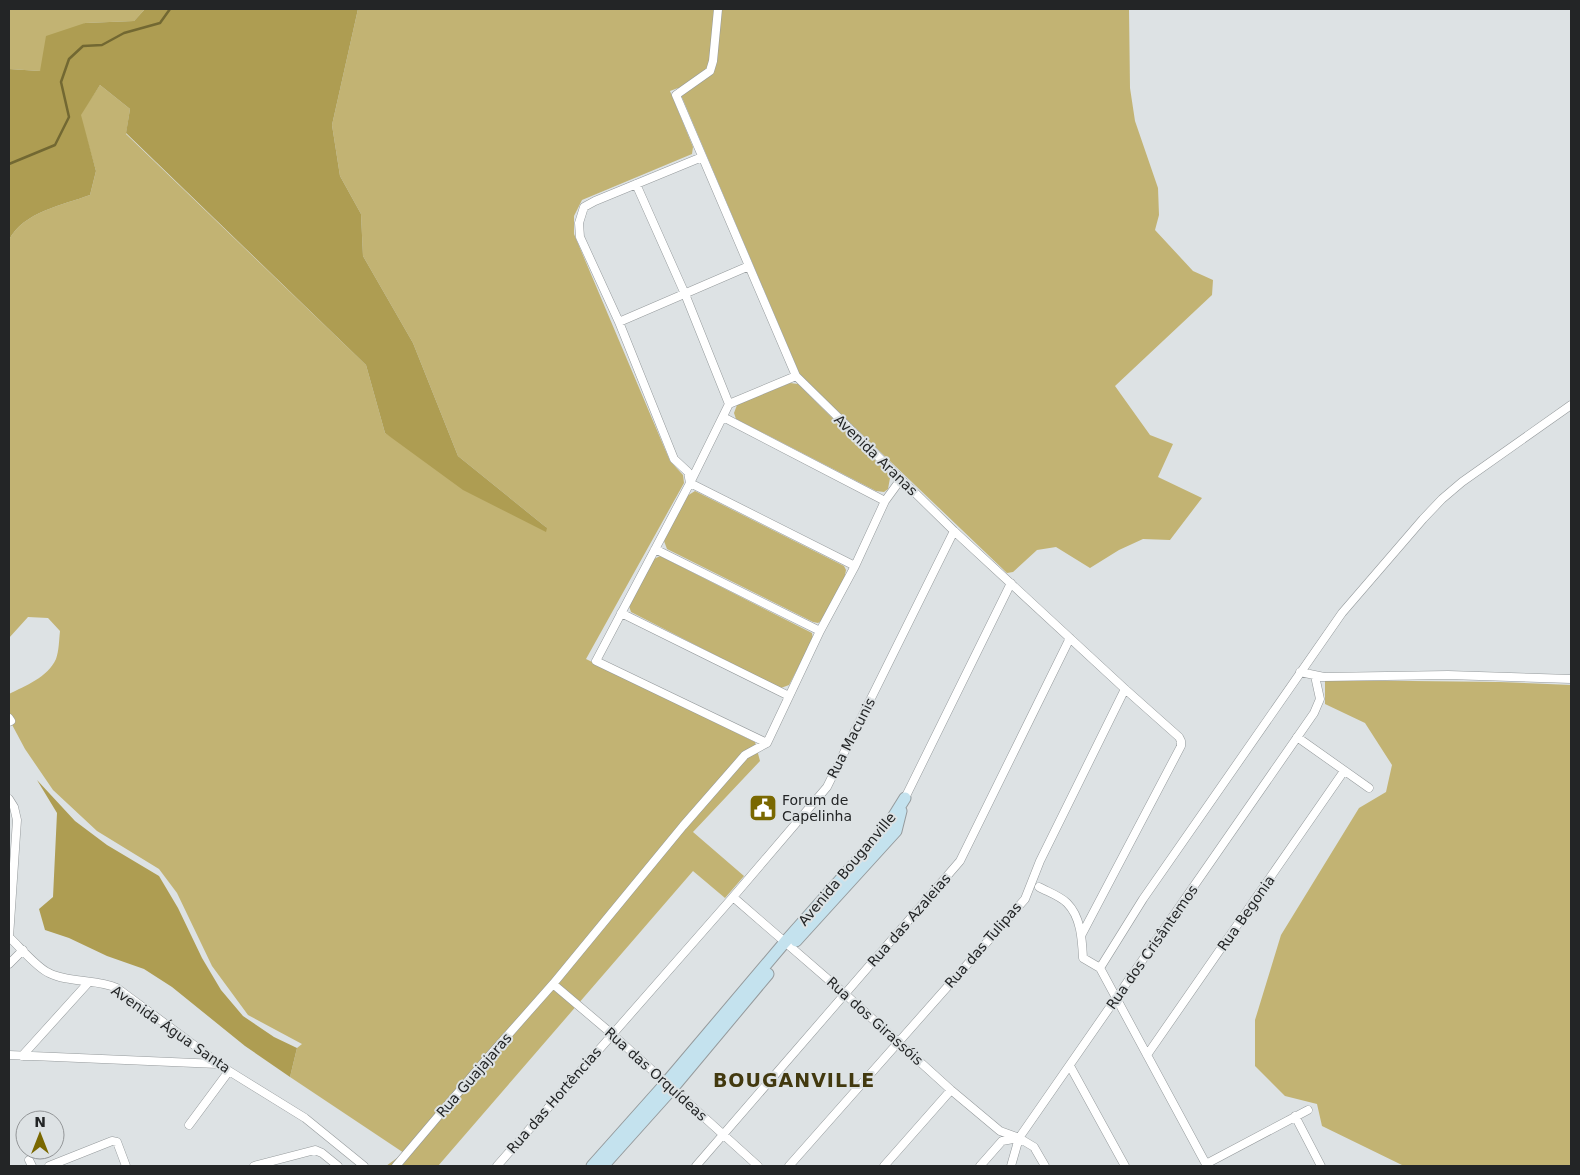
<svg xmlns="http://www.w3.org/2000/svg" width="1580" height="1175" viewBox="0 0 1580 1175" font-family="'DejaVu Sans',sans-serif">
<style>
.green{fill:#c2b373}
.forest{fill:#ae9d52}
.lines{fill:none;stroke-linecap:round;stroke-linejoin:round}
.stream{stroke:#726832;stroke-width:2.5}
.street-casing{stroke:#959a9c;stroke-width:9}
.secondary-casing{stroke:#959a9c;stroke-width:13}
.street{stroke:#fff;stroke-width:8}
.secondary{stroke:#c4e2ee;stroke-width:11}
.labels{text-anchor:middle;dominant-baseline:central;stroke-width:4;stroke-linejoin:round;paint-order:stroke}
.street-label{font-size:14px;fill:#232526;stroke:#dde2e4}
.poi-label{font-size:14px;fill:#232526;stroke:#dde2e4;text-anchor:start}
.district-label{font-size:19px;font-weight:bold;letter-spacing:1px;fill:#42390f;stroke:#dde2e4}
</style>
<rect width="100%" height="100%" fill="#dde2e4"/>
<path class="green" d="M9,9H145L134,21L85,23L40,71L9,69Z
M358,9H1129L1130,88L1135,121L1158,188L1159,215L1155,230L1193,271L1213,280L1212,295L1115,386L1150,435L1173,444L1158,477L1202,498L1170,540L1143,539L1119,550L1090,568L1056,547L1037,550L1013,572L1007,573L800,375L678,88L670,91L693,147L692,154L582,200L574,216V234L670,461L683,475L684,483L586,659L755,742L760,761L693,832L744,876L725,898L693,871L438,1166H386L404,1153L290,1077L297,1048L302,1044L248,1015L212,966L177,893L159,869L97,831L53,790L25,749L9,719V694C25,686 48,677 56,659C59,651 59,640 60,631L48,618L28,617L9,638V240C23,212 63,205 90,195L96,171L80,115L100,85L130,109L126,134L366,365L385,433L547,528L458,456L413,343L363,256L361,214L340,176L332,125Z
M790,383L798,384L888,473L890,478L888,489L884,492L876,491L736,419L734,413L737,405Z
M695,491L844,566L846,570L844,580L821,621L818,623L813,622L667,549L664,541L666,536L687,496Z
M660,556L812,633L813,639L789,685L781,688L774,685L631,612L629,606L652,560Z
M1325,680L1500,682L1571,685V1166H1404L1322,1126L1317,1104L1285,1096L1255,1066V1020L1281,935L1359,808L1386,792L1392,765L1365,723L1325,704Z"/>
<path class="forest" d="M145,9H358L332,125L340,176L361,214L363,256L413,343L458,456L547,528L546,532L463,490L385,433L366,365L126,133L130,109L100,85L81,115L96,171L90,195C63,205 23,212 9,240V69L40,71L46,36L85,23L134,21Z
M37,780L75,821L107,845L159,876L178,908L202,958L221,990L243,1016L274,1037L297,1048L290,1077L245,1046L172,987L144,969L107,956L69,938L45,930L39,909L53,897L57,813Z"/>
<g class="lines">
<path class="stream" d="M9,164L55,145L69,117L61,82L69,59L83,46L102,45L124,33L160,23L170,9"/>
<defs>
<path id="street" d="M718,9L713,61L710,71L676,95L796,376L954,531L1125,689L1179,737L1181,741V746L1082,934
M702,157L595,201L584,207L579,223L580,237L619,322L674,459L688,472L690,483L855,566
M636,184L685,294L729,404
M619,322L749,266
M723,417L885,501
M655,549L820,631
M621,613L789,696
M1300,672L1324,677L1448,675L1571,679
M9,718L11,721L9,722
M1297,737L1369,788
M767,743L596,661L690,483L729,404L796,376
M905,798L1011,583
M9,799L14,807L17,820L9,937
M1039,887C1048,892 1060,896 1067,903C1081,917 1082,939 1083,958L1100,968L1207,1166
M733,897L845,994L951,1090L1000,1131L1019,1138L1034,1147L1045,1166
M9,937C19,946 37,968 49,973C68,983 98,979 117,988L229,1071L305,1118L364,1166
M9,964L23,950
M1100,968L1143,899L1342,613L1423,519L1442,499L1462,482L1571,405
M553,984L612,1034L758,1166
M9,1055L218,1064
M1147,1055L1344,771
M22,1056L88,983
M1070,1066L1125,1166
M1295,1116L1321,1166
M189,1125L229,1071
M29,1160L32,1166
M1206,1164L1308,1110
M49,1166L112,1141L117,1142L126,1166
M254,1166L315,1150L322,1153L338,1166
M396,1166L484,1062L553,984L683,826L745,755L767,743L820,631L855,566L885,501L901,479
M497,1166L733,897L827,787L954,531
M696,1166L960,861L1070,638
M789,1166L1025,899L1040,861L1125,689
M884,1166L951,1090
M980,1166L1002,1141L1019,1138L1314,713L1320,699L1315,676
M1011,1166L1019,1138"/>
<path id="secondary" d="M796,941L896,831L901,811
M592,1166L665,1084L785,942L887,827L905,798
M603,1166L672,1089L768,974"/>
</defs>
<use href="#street" class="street-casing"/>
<use href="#secondary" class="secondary-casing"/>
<use href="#street" class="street"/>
<use href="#secondary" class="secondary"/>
</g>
<defs>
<symbol id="civic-square" viewBox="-11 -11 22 22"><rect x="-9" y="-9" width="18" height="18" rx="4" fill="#7a6800" stroke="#dde2e4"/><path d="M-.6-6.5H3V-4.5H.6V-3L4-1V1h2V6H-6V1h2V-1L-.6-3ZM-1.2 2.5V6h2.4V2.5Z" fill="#fff"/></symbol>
</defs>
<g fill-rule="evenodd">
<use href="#civic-square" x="747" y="792" width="32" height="32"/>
</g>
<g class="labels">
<g class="street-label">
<text transform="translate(876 455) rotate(44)">Avenida Aranas</text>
<text transform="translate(851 738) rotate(-63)">Rua Macunis</text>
<text transform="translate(847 869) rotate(-50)">Avenida Bouganville</text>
<text transform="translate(1246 913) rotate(-55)">Rua Begonia</text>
<text transform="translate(909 920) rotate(-49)">Rua das Azaleias</text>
<text transform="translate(983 945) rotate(-49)">Rua das Tulipas</text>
<text transform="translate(1152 947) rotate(-55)">Rua dos Crisântemos</text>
<text transform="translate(875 1021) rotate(42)">Rua dos Girassóis</text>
<text transform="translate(171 1029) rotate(35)">Avenida Água Santa</text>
<text transform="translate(656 1074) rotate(42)">Rua das Orquídeas</text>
<text transform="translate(474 1075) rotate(-49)">Rua Guajajaras</text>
<text transform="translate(554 1100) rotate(-49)">Rua das Hortências</text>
</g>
<g class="poi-label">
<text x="782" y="800">Forum de<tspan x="782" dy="16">Capelinha</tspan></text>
</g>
<g class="district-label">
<text x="794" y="1080">BOUGANVILLE</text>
</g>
</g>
<rect width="1580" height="1175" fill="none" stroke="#232526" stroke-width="20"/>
<g transform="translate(40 1135)"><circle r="24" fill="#dde2e4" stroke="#939698"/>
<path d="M0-4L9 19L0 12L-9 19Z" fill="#7a6800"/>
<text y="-8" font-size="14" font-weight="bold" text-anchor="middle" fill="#232526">N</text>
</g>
</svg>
